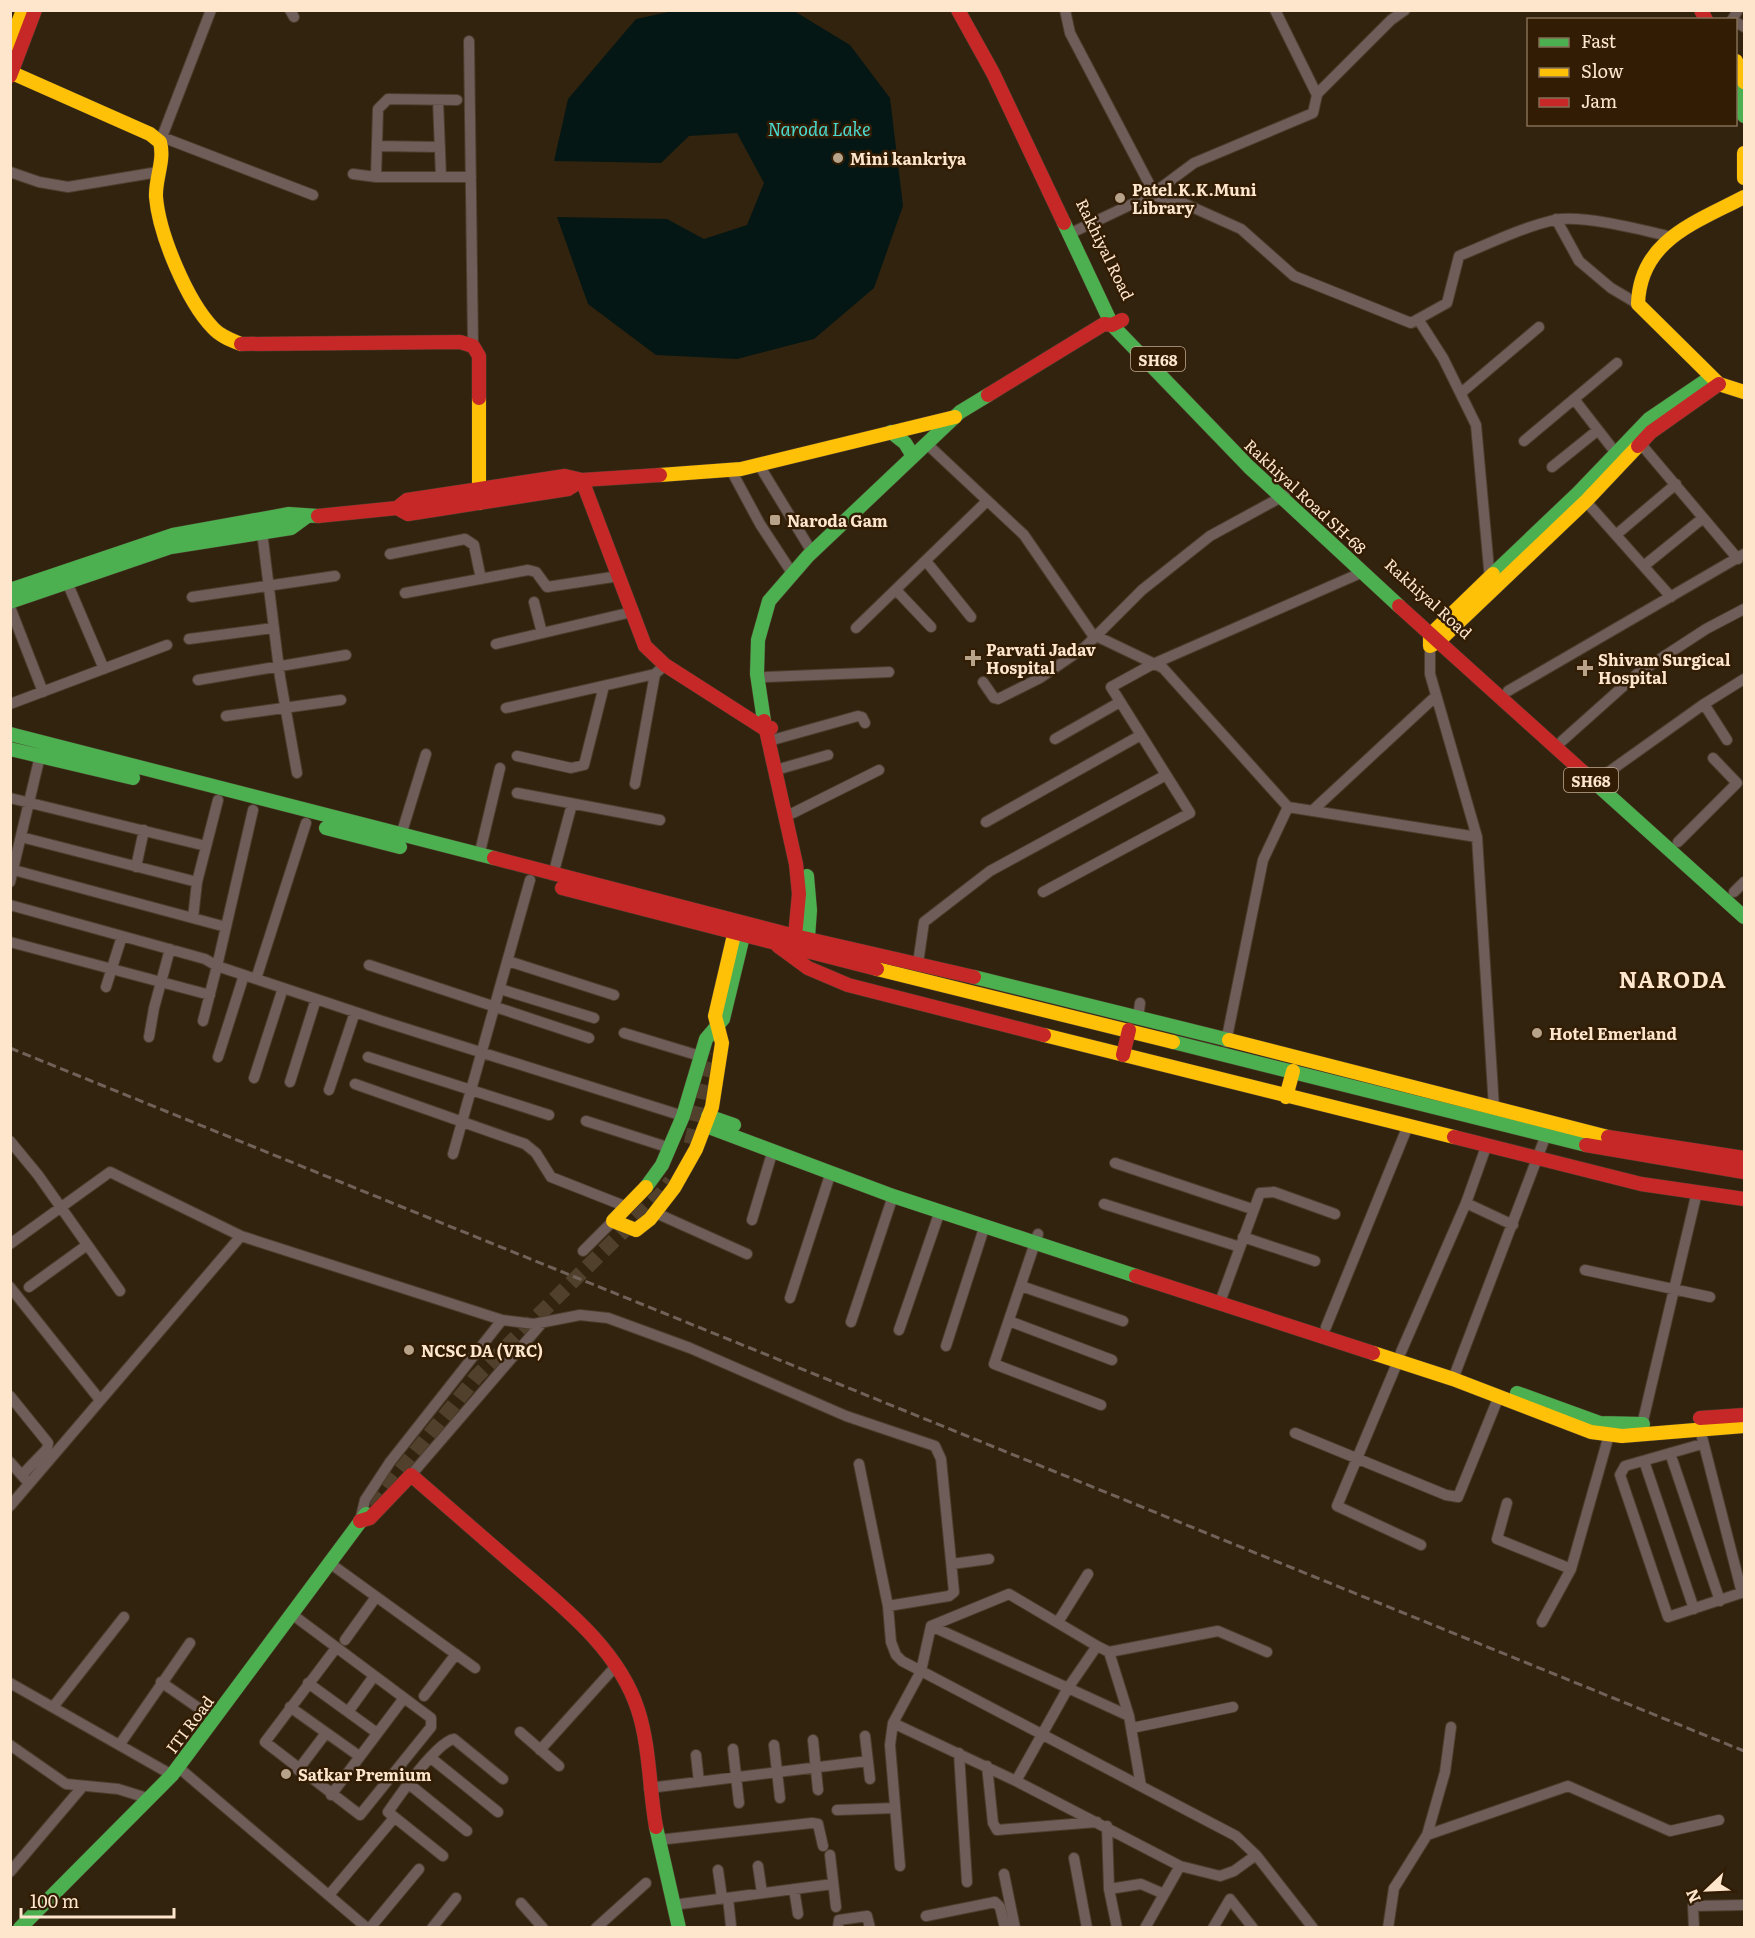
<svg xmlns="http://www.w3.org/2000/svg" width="1755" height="1938" viewBox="0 0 1755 1938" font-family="Literata,serif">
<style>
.water{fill:#041714}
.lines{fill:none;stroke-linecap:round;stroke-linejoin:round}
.secondary-tunnel{stroke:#51402c;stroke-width:15;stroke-dasharray:15 8;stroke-linecap:butt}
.street-casing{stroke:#4c3d2c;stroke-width:12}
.fast-casing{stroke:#4c3d2c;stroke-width:15}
.slow-casing{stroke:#4c3d2c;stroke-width:15}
.jam-casing{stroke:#4c3d2c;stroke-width:15}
.street{stroke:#6e5d59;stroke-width:10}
.fast{stroke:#4caf50;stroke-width:14}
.slow{stroke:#ffc107;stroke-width:14}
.jam{stroke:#c62828;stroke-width:14}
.rail{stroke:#706259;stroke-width:3;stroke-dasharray:9 4.5;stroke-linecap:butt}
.poi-dot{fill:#b7a28a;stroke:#321d04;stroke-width:2}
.labels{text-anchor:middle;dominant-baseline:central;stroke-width:5;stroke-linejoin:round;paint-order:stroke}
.shield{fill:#321d04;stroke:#c1aa91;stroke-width:1.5}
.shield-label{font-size:15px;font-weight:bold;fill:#fee6cd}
.poi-label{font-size:16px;font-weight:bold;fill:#fee6cd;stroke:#321d04;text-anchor:start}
.street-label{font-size:16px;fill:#fee6cd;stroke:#321d04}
.water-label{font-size:18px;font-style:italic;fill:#4bdad0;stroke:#321d04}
.district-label{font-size:22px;font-weight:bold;letter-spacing:1.5px;fill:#fee6cd;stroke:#321d04}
</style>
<rect width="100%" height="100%" fill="#32230f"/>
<path class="water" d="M673,11H794L850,45L890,98L903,206L874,288L814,339L737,359L656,355L588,304L557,217L667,219L704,239L747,225L764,183L737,133L689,136L661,163L554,161L568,99L636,19Z"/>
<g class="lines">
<path class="secondary-tunnel" d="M691,1144L713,1054
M372,1506L477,1376L662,1193L671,1181"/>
<defs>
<path id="street" d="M290,10L294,17
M1065,10L1070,33L1154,193
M1732,20L1738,10
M1736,22L1744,27
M469,41L473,346
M1317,94L1391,20L1405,10
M438,100L441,177
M162,137L313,195
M160,142L211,10
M377,146L440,147
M10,172L39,182L68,187L158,172
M353,174L376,177H471
M376,177L378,109L388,99L457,100
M1151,195L1183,203L1241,229L1294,276L1411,323L1447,303L1459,256C1490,243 1521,228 1554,220C1581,214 1643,230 1672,237
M1556,219L1579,261L1611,288L1638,304
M1069,234L1151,195L1194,163L1313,113L1317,95L1275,10
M1418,319L1443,358L1476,425L1490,580
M1461,393L1539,327
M1574,399L1619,457
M1524,441L1617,363
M1640,443L1738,559
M927,444L1024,535L1092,634L1163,668L1288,807L1477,837
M759,465L812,552
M1552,467L1598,430
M731,470L760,524L792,573
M1582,497L1671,597
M262,532L280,677L297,773
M1617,534L1676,484
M390,554L465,539L474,545L481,579
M926,561L971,617
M1645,565L1703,518
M67,582L104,669
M896,590L931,627
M405,593L528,570L536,572L547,587L619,576
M192,597L335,576
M534,602L542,633
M10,607L43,692
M856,628L986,502
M189,639L273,628
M496,644L632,612
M1430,646V674L1477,837L1494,1108
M766,677L889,672
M198,680L346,655
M983,682L994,698L998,699L1040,678L1085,647L1142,590L1210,536L1285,495
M1508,691L1744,554
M10,704L167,645
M1704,704L1727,740
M506,708L655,674L665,665
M226,716L341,700
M776,739L858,716L862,717L865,723
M1055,739L1120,702
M1562,741L1637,674L1706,629L1744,609
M517,756L571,768L584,765L604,686
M783,768L828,755
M1603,776L1704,704L1744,679
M635,784L655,674
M517,793L660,820
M10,798L206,846
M253,810L217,966L382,1021L683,1116
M1312,811L1436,696
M793,813L879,770
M986,822L1141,735
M401,835L426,754
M21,837L197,882
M1678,842L1737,783L1713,758
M479,856L500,768
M136,867L144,830
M10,869L226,927
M553,875L572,804
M10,882L40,756
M1043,892L1190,813L1111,687L1153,664L1363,572
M1734,892L1744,882
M10,905L205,959L217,966L203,1021
M193,918L197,882L218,800
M10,942L210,995
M508,961L614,995
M918,963L924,922L990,871L1166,775
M369,965L589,1038
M256,979L306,823
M106,987L122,936
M500,989L594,1018
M1138,1018L1140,1003
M624,1033L700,1056
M149,1037L154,1008L170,949
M1226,1042L1263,860L1288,807
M218,1057L244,975
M368,1057L549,1115
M254,1078L283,988
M290,1082L316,999
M355,1084L525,1144L536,1153L551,1177L627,1207
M329,1090L355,1012
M586,1121L670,1148
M10,1141L38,1175L120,1291
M453,1154L530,880
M1115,1163L1252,1209
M1466,1203L1486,1147
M1104,1204L1240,1247
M656,1213L747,1254
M752,1220L773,1150
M1038,1234L994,1364L1101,1405
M1243,1237L1315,1261
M10,1244L110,1172L241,1236
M583,1251L613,1221
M1585,1270L1710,1297
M1021,1286L1123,1321
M10,1287L100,1400
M29,1287L87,1245
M790,1298L831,1172
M1220,1302L1260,1193L1274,1192L1335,1214
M1009,1321L1112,1360
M851,1322L893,1196
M1326,1327L1407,1128
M899,1330L940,1211
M946,1346L985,1225
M1401,1352L1466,1203L1513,1225
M1398,1361L1337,1506L1421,1545
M1453,1379L1546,1135
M10,1396L48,1443L47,1449L22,1475
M1642,1425L1697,1192
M1295,1433L1446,1495L1458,1497L1499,1396
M1702,1437L1742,1593
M1702,1444L1625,1466L1620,1475L1668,1617L1744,1592
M1670,1453L1720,1601
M1644,1461L1694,1609
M10,1462L25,1479
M859,1464L888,1606L891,1642L896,1655L902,1661L1236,1836L1256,1855L1313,1928
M411,1475L542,1323
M1507,1503L1497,1539L1571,1569L1609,1435
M10,1506L241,1236L502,1320L534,1324L580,1315L608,1318L690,1348L846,1416L935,1446L941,1459L954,1592L949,1596L888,1606
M360,1521L365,1500L390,1462L502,1320
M331,1564L475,1668
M952,1564L989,1559
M293,1615L431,1718V1727L360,1815L265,1742L336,1648
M1058,1622L1088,1574
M1542,1622L1571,1569
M931,1626L1009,1594L1097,1646L1068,1688L931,1626L921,1671L893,1723L1016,1781L1180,1866L1220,1876L1234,1871L1256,1855
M345,1640L376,1597
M1097,1646L1109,1652L1218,1631L1267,1652
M1109,1652L1129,1716
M161,1682L200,1709
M10,1683L172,1775
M308,1683L377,1733
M424,1696L456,1654
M53,1707L124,1617
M290,1707L359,1756
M348,1712L374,1676
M893,1723L890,1745L900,1866
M1132,1728L1233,1707
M520,1732L559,1766
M865,1736L870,1779
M813,1740L818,1790
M120,1744L190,1643
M10,1745L66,1784L118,1789L147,1798
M774,1745L780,1798
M733,1749L739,1803
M540,1750L615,1667
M959,1753L967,1882
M696,1755L699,1782
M431,1758L498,1812
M987,1766L993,1823L997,1830L1097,1822
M178,1767L367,1928
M298,1770L326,1733
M1016,1781L1068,1688L1129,1716L1141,1786
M409,1784L467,1831
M649,1788L868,1761
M331,1795L404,1698
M837,1810L895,1808
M1107,1826L1109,1889L1117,1928
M1427,1835L1568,1786L1670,1831L1719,1820
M658,1840L812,1823L818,1824L823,1846
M830,1855L836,1907
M443,1856L388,1812C399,1796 437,1742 454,1739L503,1779
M1074,1858L1087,1928
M758,1866L762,1893
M718,1870L722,1898
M10,1872L83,1786
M1004,1874L1015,1928
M794,1889L798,1914
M1109,1889L1141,1884L1164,1894
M329,1895L394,1818
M728,1898L731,1926
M521,1903L543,1928
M673,1905L833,1884
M926,1916L995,1902L1000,1907L1005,1928
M370,1928L419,1869
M432,1928L456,1898
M596,1928L646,1883
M838,1928L839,1920L867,1916L870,1928
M1145,1928L1180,1866
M1213,1928L1230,1899L1253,1928
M1388,1928L1394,1888L1427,1835L1445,1772L1451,1727
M1694,1928L1693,1906L1744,1905"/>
<path id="fast" d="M1736,85L1744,116
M1064,223L1112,325L1249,467L1399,606
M891,432L905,443L913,456
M1493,574L1578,493L1649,419L1711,377
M10,590L173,535L289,514L318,516
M10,602L171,547L291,528L306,517
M764,721L757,674L758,640L769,601L808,556L960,412L988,395
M10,734L494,858
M10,749L133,778
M1583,772L1744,917
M326,828L400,847
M807,876L810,910L807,951
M974,977L1229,1040
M1173,1042L1586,1145
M708,1116L734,1125
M706,1126L893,1196L1136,1276
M646,1187L662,1165L683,1116L706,1039L723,1019L746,924
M1517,1393L1600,1423L1643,1424
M656,1827L679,1928
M20,1928L172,1775L366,1514"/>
<path id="slow" d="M10,44L23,10
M1736,61L1744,82
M10,72L150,134L160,142C165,161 155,178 156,197C159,234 187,301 213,328C220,336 231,340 241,344
M1744,153V178
M1744,197C1695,223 1640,240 1638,304L1719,384L1744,392
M479,398V503
M660,475L741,469L955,417
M1493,574L1430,635V646L1438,642L1586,501L1638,446
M877,969L1173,1042
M1044,1035L1454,1137
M1229,1040L1608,1137
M1286,1097L1293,1071
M646,1187L613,1221L636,1230L650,1219L674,1188L696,1149L712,1107L722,1043L715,1016L737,922
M1373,1353L1453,1379L1591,1432L1622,1436L1744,1426"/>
<path id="jam" d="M958,10L993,73L1064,223
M1701,10L1706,20
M10,76L35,10
M241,344L460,342L473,346L479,356V398
M988,395L1104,324L1112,325L1122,320
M1638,446L1651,432L1719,384
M582,480L645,646L665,665L765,729L771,728
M397,508L407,500L565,476L582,480L660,475
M318,516L397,508L408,514L568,489L582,480
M1399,606L1583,772
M764,721L796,864L799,894L794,947
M494,858L795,936L974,977
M562,888L877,969
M778,946L808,968L848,985L1044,1035
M1123,1055L1129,1030
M1454,1137L1641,1184L1744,1199
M1608,1137L1744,1158
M1586,1145L1744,1172
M1136,1276L1373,1353
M1700,1418L1744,1415
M360,1521L370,1518L411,1475C444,1504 478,1533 511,1562C558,1603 618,1647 638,1710C650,1747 649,1788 656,1827"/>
</defs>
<use href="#street" class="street-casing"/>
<use href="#fast" class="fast-casing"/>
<use href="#slow" class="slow-casing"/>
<use href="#jam" class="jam-casing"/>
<use href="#street" class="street"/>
<use href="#fast" class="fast"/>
<use href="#slow" class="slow"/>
<use href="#jam" class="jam"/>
<path class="rail" d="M10,1048L1744,1751"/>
</g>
<g class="poi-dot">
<circle cx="838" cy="158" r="6"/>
<circle cx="1120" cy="198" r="6"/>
<rect x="769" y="514" width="12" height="12" rx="3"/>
<path d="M970 649h6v6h6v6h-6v6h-6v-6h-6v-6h6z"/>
<path d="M1582 659h6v6h6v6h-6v6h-6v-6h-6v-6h6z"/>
<circle cx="1537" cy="1033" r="6"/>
<circle cx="409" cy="1350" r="6"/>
<circle cx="286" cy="1774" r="6"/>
</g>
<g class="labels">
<g class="shield">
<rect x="1131" y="347" width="54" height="24" rx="4.5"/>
<rect x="1564" y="768" width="54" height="24" rx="4.5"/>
</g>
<g class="shield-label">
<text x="1158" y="359">SH68</text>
<text x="1591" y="780">SH68</text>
</g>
<g class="poi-label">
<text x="850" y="158">Mini kankriya</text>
<text x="1132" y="189">Patel.K.K.Muni<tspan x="1132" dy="18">Library</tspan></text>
<text x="787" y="520">Naroda Gam</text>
<text x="986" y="649">Parvati Jadav<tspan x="986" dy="18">Hospital</tspan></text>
<text x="1598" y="659">Shivam Surgical<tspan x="1598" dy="18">Hospital</tspan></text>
<text x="1549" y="1033">Hotel Emerland</text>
<text x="421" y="1350">NCSC DA (VRC)</text>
<text x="298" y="1774">Satkar Premium</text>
</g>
<g class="street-label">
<text transform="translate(1106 249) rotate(64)">Rakhiyal Road</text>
<text transform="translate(1306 496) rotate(43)">Rakhiyal Road SH-68</text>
<text transform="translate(1429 598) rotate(42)">Rakhiyal Road</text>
<text transform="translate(189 1724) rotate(-53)">ITI Road</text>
</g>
<g class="water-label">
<text x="819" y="128">Naroda Lake</text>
</g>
<g class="district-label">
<text x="1673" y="978">NARODA</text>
</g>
</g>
<rect width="1755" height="1938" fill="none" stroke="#fee6cd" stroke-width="24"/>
<rect x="1527" y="18" width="210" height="108" fill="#321d04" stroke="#846d54" stroke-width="1.5"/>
<rect x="1539" y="38" width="30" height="9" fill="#4caf50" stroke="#846d54" stroke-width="1.5"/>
<text x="1581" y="48" font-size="18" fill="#fee6cd">Fast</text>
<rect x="1539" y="68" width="30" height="9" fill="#ffc107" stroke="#846d54" stroke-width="1.5"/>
<text x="1581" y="78" font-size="18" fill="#fee6cd">Slow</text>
<rect x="1539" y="98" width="30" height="9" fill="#c62828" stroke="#846d54" stroke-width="1.5"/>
<text x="1581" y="108" font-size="18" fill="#fee6cd">Jam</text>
<g transform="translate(1707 1890) rotate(247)" stroke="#321d04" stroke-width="4.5" paint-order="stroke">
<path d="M0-4.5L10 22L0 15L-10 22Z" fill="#fee6cd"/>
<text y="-9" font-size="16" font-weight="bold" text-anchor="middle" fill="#fee6cd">N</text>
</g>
<path d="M21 1908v9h153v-9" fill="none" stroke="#fee6cd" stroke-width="3"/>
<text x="30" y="1908" font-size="18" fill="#fee6cd" stroke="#321d04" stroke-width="4.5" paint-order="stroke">100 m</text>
</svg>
